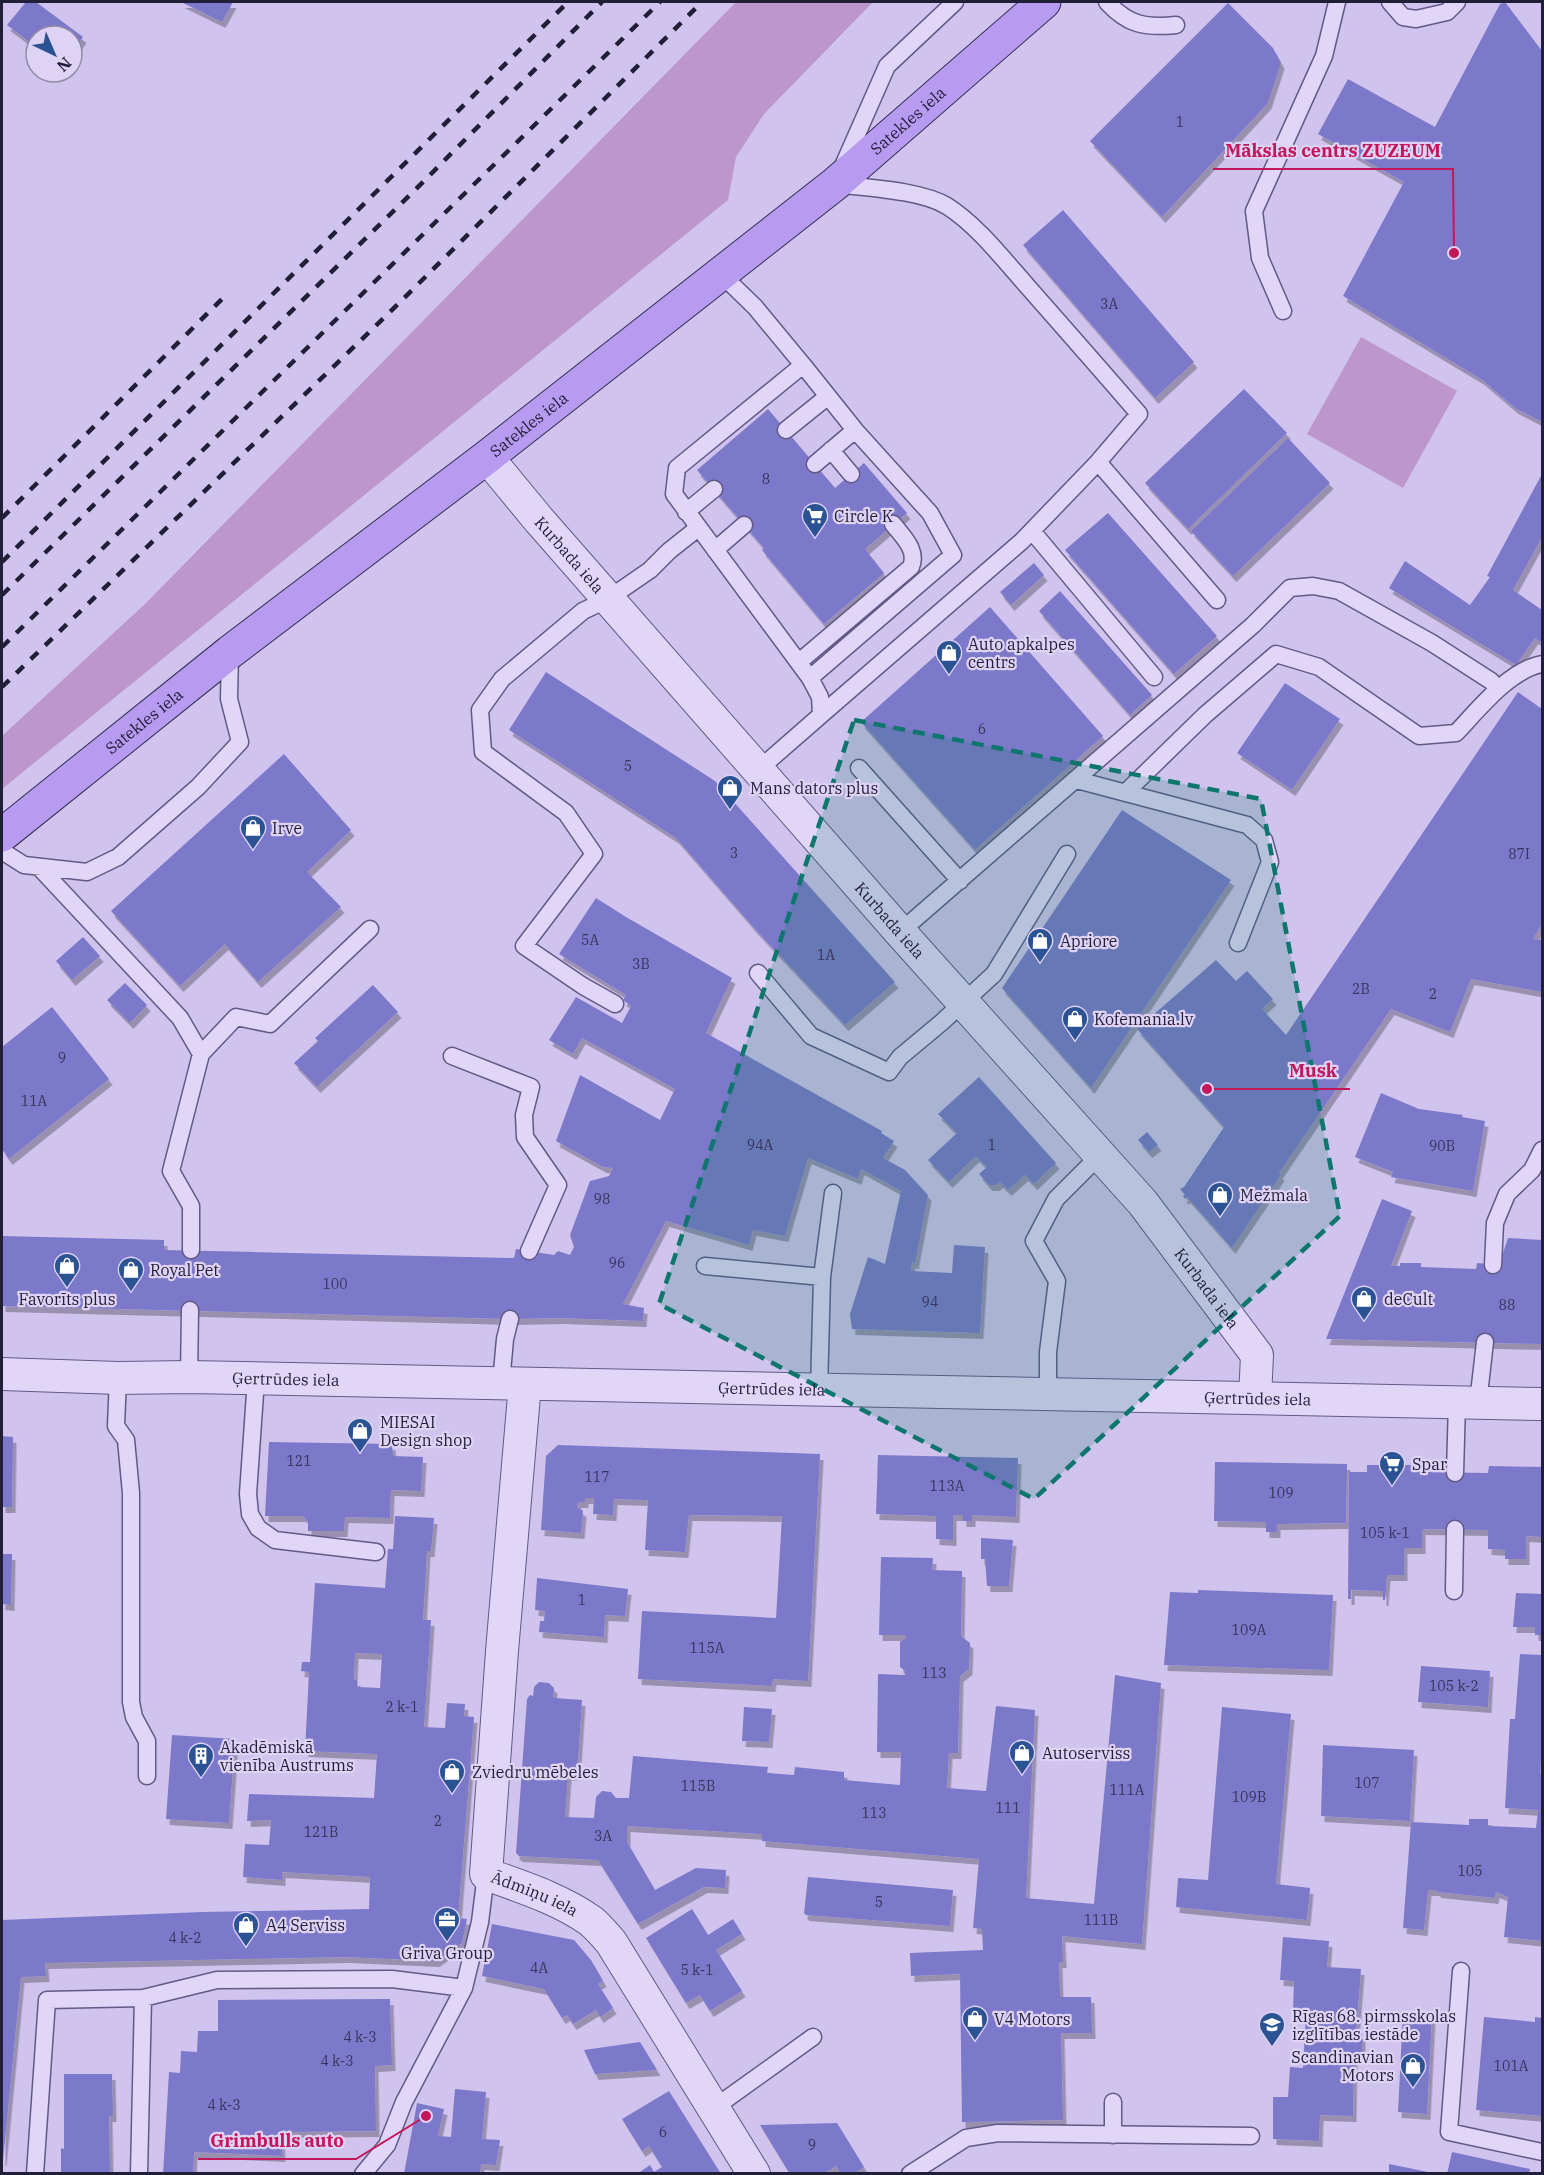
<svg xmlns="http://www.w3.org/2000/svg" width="1544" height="2175" viewBox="0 0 1544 2175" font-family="'IBM Plex Serif',serif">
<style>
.green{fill:#bd97cb}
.building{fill:#7d79ca;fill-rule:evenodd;filter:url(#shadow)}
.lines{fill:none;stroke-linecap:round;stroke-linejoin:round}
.service-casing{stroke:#615a87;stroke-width:19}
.minor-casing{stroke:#615a87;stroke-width:34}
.primary-casing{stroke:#322e54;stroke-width:35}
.service{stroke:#e1d6f8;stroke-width:16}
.minor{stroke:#e1d6f8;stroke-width:32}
.primary{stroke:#b69bf0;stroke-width:33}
.rail{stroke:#211e37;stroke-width:4.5;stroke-dasharray:10 10;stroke-linecap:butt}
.marked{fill:#0f766e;fill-opacity:0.2;stroke:#0f766e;stroke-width:4.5;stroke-dasharray:12 8;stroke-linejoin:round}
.labels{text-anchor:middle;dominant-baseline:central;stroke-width:4.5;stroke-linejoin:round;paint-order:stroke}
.number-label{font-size:14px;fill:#38355c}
.street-label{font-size:16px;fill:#211e37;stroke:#ded2f5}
.poi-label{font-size:16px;fill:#211e37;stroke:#ded2f5;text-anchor:start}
.leader{fill:none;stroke:#c2185b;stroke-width:2}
.callout-dot{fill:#c2185b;stroke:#ded2f5;stroke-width:2}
.callout-label{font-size:18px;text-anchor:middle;font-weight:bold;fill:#c2185b;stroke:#ded2f5;stroke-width:4.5;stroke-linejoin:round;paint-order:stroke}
</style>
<defs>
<filter id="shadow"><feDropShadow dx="3.5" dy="6" stdDeviation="0" flood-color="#0004"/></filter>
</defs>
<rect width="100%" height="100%" fill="#d0c3ed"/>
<path class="green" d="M736,2H873L764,114L736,157L728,200L2,789V736L145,604Z
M1361,337L1457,391L1403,488L1307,434Z"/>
<path class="building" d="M26,2H36L83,37L72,53V36H36V47L7,25Z
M181,2H233L222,22Z
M1505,2L1542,51V422L1515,408L1481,379L1343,296L1404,182L1318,134L1348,79L1435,127L1500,4Z
M1228,3L1273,48L1281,63L1268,103L1162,217L1090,141Z
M1063,210L1194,362L1155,398L1023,245Z
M1244,389L1287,433L1188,529L1145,483Z
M768,409L835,488L864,463L907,513L865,549L884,573L824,624L762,550L764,548L697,470Z
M1288,438L1330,483L1233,576L1191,531Z
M1542,474V537L1513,590L1542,610V643L1535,638L1516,665L1389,588L1405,561L1470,605L1490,577L1487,576Z
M1108,513L1217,636L1174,674L1065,550Z
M1034,563L1044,575L1011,605L1000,592Z
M1060,591L1152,695L1130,715L1039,611Z
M990,607L1103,736L975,850L861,722Z
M546,672L715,781L895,982L845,1025L755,929L676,838L509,730Z
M1285,683L1340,719L1292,790L1237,753Z
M1518,692L1542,709V924L1533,939L1542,940V992L1471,979L1450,1032L1391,1009L1279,1173L1281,1175L1232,1248L1187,1197L1185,1199L1183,1196L1185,1195L1180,1189L1184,1187L1224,1127L1137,1029L1216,960L1236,981L1247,971L1273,999L1262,1009L1286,1035Z
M284,754L351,830L307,872L341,907L258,982L225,944L180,986L111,911Z
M1122,810L1231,880L1091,1088L1002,988Z
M596,898L626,917L732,978L706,1033L882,1131L881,1133L894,1141L883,1158L905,1170L928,1195L915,1264L912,1262L911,1271L952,1273L954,1245L985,1247L980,1333L852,1329L850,1314L868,1257L885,1264L901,1191L861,1169L858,1179L808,1158L785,1236L753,1230L749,1245L666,1221L623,1304L644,1308L643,1321L560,1318L510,1319L2,1306V1236L164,1240V1250L514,1258L516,1249L554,1255L558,1251L570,1255L574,1247L570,1235L590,1181L609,1176L613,1168L603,1167L556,1141L580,1075L660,1120L675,1089L582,1038L573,1054L549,1040L576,997L622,1023L631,1006L623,1000L626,995L559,954Z
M83,937L100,956L72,980L56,961Z
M125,983L147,1005L130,1023L107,1000Z
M373,985L398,1012L317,1087L294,1063L318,1041L315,1038Z
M52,1007L109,1079L9,1159L2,1149V1047Z
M979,1077L1056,1163L1034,1184L1025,1175L1008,1190L1000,1182L996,1185H989L979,1174L987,1167L976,1156L949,1182L928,1160L957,1133L938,1114Z
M1381,1093L1419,1109L1463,1115L1462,1117L1485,1121L1473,1191L1391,1177L1393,1172L1355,1157Z
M1147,1132L1158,1145L1149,1152L1138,1140Z
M1382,1199L1412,1211L1391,1266H1400V1263H1421V1267L1476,1269L1477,1263L1499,1265L1508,1238L1542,1240V1344L1326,1339Z
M2,1436L13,1437L12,1507H2Z
M269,1442L392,1444L393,1456L423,1457L421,1491L391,1490L390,1518L345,1517L344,1531H308V1522L303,1516H265Z
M558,1445L820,1454L808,1681L773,1679L772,1686L638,1679L642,1611L776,1618L782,1516L689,1515L685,1552L645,1550L648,1500L614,1499L613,1515L593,1514L594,1498H585V1502H578L577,1507L583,1511L581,1533L541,1530L546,1456Z
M878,1455L1018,1458L1016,1517L972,1515V1521H963V1515H953V1540L936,1539V1516L876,1514Z
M1215,1462L1347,1464L1346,1523L1277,1524V1532H1266V1522L1214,1521Z
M1367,1465H1423L1422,1472L1488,1473L1489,1466L1542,1467V1537L1526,1536V1559H1505V1550L1488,1549V1530L1422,1529V1548H1404V1575H1387L1385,1600H1383V1591L1351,1590V1599H1348L1349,1472H1367Z
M395,1516L434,1518L431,1551H427L423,1620H431L424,1727L445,1728L447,1703L465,1704L464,1716L474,1717L458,1918L467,1919L462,1943L436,1961L346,1957L45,1963L46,1976L21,1977L3,2160H2V1920L202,1912L369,1909L370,1877L282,1872V1880L243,1877L245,1844L269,1845L271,1820L247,1821L249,1794L374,1798L377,1754L305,1751L309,1672L301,1671L302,1662H310L315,1583L385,1588L388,1549H393ZM355,1653L382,1654L380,1688L357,1687V1680H354Z
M981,1538L1013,1540L1009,1586H987L985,1559H981Z
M2,1554H12L11,1605L2,1604Z
M881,1557L933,1558L932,1570L962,1571L961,1636L970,1643L969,1669L960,1676L958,1753H949L947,1788L986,1791L996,1706L1035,1710L1026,1898L1094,1904L1115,1675L1161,1683L1142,1944L1062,1936L1063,1962H1059L1060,1997H1091L1092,2033H1061L1063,2120L962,2122L960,1974L911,1976L910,1953L983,1950L982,1929L973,1928L979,1859L762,1841V1834L627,1826V1842L655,1890L696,1868L726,1870L725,1888L704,1887L638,1924L598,1860L519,1856L516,1853L527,1699L530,1695L533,1696L534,1687L539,1682L549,1683L554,1688L553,1697L555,1698L582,1700L577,1774L568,1775L565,1817L594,1818L596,1797L602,1791L611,1792L616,1798H629L633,1756L768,1767L767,1773L794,1775L795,1767L844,1772V1780L900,1785L901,1752H877L878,1674L905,1675V1671L900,1667V1642L906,1638V1635H879Z
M537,1578L628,1589L625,1616L605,1615L604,1637L539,1632L540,1621H544L545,1611L535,1610Z
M1198,1590L1333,1595L1329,1670L1164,1665L1170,1592L1198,1593Z
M1516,1593L1542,1594V1635H1535V1627H1513Z
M1520,1654L1542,1655V1740L1540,1774H1542V1941L1504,1937L1508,1897L1496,1892L1495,1898L1438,1892L1436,1890H1428L1424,1930L1403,1928L1411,1822L1469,1825V1819H1488V1826L1536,1828L1538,1810L1505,1808L1510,1719H1515Z
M1421,1666L1490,1671L1488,1707L1418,1702Z
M744,1707L772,1709L769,1742L742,1741Z
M1222,1707L1291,1714L1276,1884L1310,1888L1307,1920L1176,1907L1178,1878L1208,1880Z
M172,1735L235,1739L229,1823L166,1819Z
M1323,1745L1414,1750L1410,1821L1321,1816Z
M808,1877L953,1890L950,1926L806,1915L804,1913Z
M692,1909L708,1935L733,1919L742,1934L716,1950L742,1991L710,2011L700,1995L686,2003L646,1938Z
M492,1924L574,1940L591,1960L603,1981L598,1984L613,2008L600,2017L596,2010L573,2024L567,2015L562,2018L544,1989L482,1976Z
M1283,1937L1329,1941L1327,1967L1361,1969L1356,2033H1362V2054L1354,2053L1353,2116L1320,2115L1319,2141L1273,2139V2097H1288L1290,2067L1303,2068L1306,2012H1293L1294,1981L1280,1980Z
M390,1999L392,2065L375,2066L376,2131L281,2132L282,2156L194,2152L193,2174H163L169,2072L180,2073L181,2051L197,2052L198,2031H218V2000Z
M1403,2013L1432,2014L1427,2114L1398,2112Z
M1484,2017L1535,2022V2017L1542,2018V2116L1476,2110Z
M640,2042L657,2070L595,2074L584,2050Z
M64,2074H112L113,2116H109L110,2174H61V2148L64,2149Z
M455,2089L486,2092L482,2139L500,2140L496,2165L481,2164L480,2174H404L417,2103L444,2109L438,2136L451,2137Z
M669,2091L721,2174H637L650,2165L654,2172L662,2167L649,2146L642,2151L622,2119Z
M837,2123L864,2167L854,2174H841L836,2166L823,2174H790L760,2125Z
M1452,2152L1530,2169L1529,2174H1447Z
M1389,2164L1428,2172L1427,2174H1389Z"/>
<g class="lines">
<defs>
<path id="service" d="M1107,2C1128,25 1145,28 1176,25
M1390,2L1403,17L1416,19L1447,12L1457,2
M720,273L755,307L803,365
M1283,311L1260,258L1254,211L1324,56L1337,2
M786,430L827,397
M831,450L851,474
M1098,462L1217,600
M815,464L855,430
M686,512L714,489
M1032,531L1154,677
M715,550L744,525
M799,662L911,567C918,550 903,537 893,524
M821,715L1022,541L1098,462L1139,414C1102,371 1065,329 1028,287C1004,260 977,225 947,206C920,190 867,188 835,184L887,66L955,2
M859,768L960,881
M758,770L821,715L820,697L810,678L953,555L930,513L855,430L803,365L677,468L674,494L810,678
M1077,780L1247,825L1264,840L1270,862L1238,943
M1125,793L1205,715L1276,654L1319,667L1419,736L1456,733C1478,710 1509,670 1542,664
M2,851L24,865L87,872L118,857L198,787L240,742L229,699L230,652
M39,867L180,1018L201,1054L171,1171L191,1206V1250
M900,932L1253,625L1290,588L1313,586L1339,591L1432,643L1491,681L1498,689
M758,973L811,1036L889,1072L900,1057L942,1022L994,974L1067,854
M615,1004L583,986L524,946L594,854L566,813L483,752L480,710L502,679L583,611L608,599L650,570L669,551L698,528
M201,1054L236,1017L270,1024L370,929
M452,1056L531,1087L524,1115L525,1137L558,1185L529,1251
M1493,1265L1495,1223L1507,1194L1532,1170L1542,1150
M705,1266L822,1277
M189,1377L190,1310
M118,1378L116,1426L126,1440L131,1493V1702L134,1717L147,1741V1776
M256,1379L248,1494L250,1514L258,1528L275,1540L376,1552
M501,1383L505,1339L510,1319
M819,1391L822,1277L833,1193
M1048,1395V1352L1057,1281L1034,1241L1056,1199L1100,1155
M1478,1403L1485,1342
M1455,1473L1457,1402
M1454,1591L1455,1529
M1461,1971L1449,2132L1542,2152
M1113,2102V2135
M714,2108L813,2037
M35,2174L47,2000L143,1998L217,1980L392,1979L464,1988
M139,2174L143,1998
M363,2174L387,2145L404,2102L464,1988L480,1922L486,1874
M910,2174L966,2138L998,2133L1251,2136"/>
<g id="minor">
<path id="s1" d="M487,457L539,520L900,932L1143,1203L1257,1355L1255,1398"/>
<path id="s2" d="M2,1374L118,1378L189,1377L1542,1404"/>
<path id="s3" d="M525,1384L502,1651L486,1874C522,1887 560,1899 591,1921C598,1927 605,1935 611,1942L754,2174"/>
</g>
<g id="primary">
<path id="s4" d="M2,835L230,652L487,457L835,184L1044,2"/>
</g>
</defs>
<use href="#service" class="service-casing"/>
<use href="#minor" class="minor-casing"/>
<use href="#primary" class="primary-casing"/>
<use href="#service" class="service"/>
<use href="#minor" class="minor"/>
<use href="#primary" class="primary"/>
<path class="rail" d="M2,518L225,296
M2,562L568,2
M2,595L415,190L602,2
M2,647L660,2
M2,687L390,312L702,2"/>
</g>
<path class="marked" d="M854,720L1261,799L1340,1216L1034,1499L659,1304Z"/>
<defs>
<symbol id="supermarket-pin" viewBox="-11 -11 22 30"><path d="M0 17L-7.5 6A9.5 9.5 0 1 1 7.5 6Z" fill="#2b5394" stroke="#ded2f5"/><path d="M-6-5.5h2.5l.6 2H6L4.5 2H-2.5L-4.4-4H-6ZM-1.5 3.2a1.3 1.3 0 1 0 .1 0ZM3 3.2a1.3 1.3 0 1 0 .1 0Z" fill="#fff"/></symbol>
<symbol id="shop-pin" viewBox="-11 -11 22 30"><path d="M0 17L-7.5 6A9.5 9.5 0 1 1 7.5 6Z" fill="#2b5394" stroke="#ded2f5"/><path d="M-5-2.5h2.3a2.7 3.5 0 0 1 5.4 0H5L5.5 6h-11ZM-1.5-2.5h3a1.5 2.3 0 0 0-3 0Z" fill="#fff"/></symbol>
<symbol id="building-pin" viewBox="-11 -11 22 30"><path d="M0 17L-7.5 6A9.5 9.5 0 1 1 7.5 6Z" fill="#2b5394" stroke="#ded2f5"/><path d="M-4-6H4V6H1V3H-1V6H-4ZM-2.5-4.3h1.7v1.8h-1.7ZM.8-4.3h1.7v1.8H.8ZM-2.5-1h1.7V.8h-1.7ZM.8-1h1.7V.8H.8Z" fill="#fff"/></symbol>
<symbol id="office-pin" viewBox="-11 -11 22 30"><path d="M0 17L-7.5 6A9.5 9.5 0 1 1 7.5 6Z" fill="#2b5394" stroke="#ded2f5"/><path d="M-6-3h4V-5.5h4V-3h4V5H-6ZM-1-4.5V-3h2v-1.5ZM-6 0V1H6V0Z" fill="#fff"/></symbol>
<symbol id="school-pin" viewBox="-11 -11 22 30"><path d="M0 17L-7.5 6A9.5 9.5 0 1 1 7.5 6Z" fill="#2b5394" stroke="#ded2f5"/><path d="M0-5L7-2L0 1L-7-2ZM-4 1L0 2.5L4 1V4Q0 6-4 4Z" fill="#fff"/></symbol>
</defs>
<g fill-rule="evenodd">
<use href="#supermarket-pin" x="800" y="501" width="30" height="40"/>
<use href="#shop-pin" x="934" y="638" width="30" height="40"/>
<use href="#shop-pin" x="715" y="773" width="30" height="40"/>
<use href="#shop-pin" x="238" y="813" width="30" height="40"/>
<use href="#shop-pin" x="1025" y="926" width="30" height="40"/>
<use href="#shop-pin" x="1060" y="1004" width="30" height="40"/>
<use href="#shop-pin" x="1205" y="1180" width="30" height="40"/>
<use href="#shop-pin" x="52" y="1251" width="30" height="40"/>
<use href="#shop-pin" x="116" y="1255" width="30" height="40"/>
<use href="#shop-pin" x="1349" y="1284" width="30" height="40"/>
<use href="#shop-pin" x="345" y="1416" width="30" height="40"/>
<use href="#supermarket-pin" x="1377" y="1449" width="30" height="40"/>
<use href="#shop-pin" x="1007" y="1738" width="30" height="40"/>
<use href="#building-pin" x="186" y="1741" width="30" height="40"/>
<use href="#shop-pin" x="437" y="1757" width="30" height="40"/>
<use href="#office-pin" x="432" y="1905" width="30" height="40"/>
<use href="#shop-pin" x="231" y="1910" width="30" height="40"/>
<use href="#shop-pin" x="960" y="2004" width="30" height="40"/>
<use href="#school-pin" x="1257" y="2010" width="30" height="40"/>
<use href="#shop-pin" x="1398" y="2051" width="30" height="40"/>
</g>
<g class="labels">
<g class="number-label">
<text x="1180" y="122">1</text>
<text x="1109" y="304">3A</text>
<text x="766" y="479">8</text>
<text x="982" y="729">6</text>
<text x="628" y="766">5</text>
<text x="734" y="853">3</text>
<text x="1519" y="854">87I</text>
<text x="590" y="940">5A</text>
<text x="826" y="955">1A</text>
<text x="641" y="964">3B</text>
<text x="1361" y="989">2B</text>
<text x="1433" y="994">2</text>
<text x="62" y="1058">9</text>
<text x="34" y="1101">11A</text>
<text x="760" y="1145">94A</text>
<text x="992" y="1145">1</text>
<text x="1442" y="1146">90B</text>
<text x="602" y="1199">98</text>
<text x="617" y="1263">96</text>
<text x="335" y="1284">100</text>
<text x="930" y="1302">94</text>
<text x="1507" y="1305">88</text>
<text x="299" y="1461">121</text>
<text x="597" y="1477">117</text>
<text x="947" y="1486">113A</text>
<text x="1281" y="1493">109</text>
<text x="1385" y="1533">105 k-1</text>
<text x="582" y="1600">1</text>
<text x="1249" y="1630">109A</text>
<text x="707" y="1648">115A</text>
<text x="934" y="1673">113</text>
<text x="1454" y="1686">105 k-2</text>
<text x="402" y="1707">2 k-1</text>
<text x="1367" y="1783">107</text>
<text x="698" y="1786">115B</text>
<text x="1127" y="1790">111A</text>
<text x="1249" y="1797">109B</text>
<text x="1008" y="1808">111</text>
<text x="874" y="1813">113</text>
<text x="438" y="1821">2</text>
<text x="321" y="1832">121B</text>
<text x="603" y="1836">3A</text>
<text x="1470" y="1871">105</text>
<text x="879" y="1902">5</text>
<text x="1101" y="1920">111B</text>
<text x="185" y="1938">4 k-2</text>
<text x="539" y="1968">4A</text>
<text x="697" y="1970">5 k-1</text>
<text x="360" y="2037">4 k-3</text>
<text x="337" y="2061">4 k-3</text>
<text x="1511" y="2066">101A</text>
<text x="224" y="2105">4 k-3</text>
<text x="663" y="2132">6</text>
<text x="812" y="2145">9</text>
</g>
<g class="street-label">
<text stroke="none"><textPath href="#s4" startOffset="1154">Satekles iela</textPath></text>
<text stroke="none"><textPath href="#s4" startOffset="668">Satekles iela</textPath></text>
<text stroke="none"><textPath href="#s1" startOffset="128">Kurbada iela</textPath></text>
<text stroke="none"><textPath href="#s4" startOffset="182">Satekles iela</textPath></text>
<text stroke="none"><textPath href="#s1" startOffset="614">Kurbada iela</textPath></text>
<text stroke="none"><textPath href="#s1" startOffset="1100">Kurbada iela</textPath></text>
<text stroke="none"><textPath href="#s2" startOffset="284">Ģertrūdes iela</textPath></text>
<text stroke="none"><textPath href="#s2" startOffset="770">Ģertrūdes iela</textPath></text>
<text stroke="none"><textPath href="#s2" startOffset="1256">Ģertrūdes iela</textPath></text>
<text stroke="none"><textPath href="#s3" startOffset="544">Ādmiņu iela</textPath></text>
</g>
<g class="poi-label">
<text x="834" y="516">Circle K</text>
<text x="968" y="644">Auto apkalpes<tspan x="968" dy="18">centrs</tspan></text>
<text x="750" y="788">Mans dators plus</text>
<text x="272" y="828">Irve</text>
<text x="1060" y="941">Apriore</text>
<text x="1094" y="1019">Kofemania.lv</text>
<text x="1240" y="1195">Mežmala</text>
<text x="150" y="1270">Royal Pet</text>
<text x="67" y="1299" text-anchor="middle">Favorīts plus</text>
<text x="1384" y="1299">deCult</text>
<text x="380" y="1422">MIESAI<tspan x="380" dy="18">Design shop</tspan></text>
<text x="1412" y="1464">Spar</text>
<text x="220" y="1747">Akadēmiskā<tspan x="220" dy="18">vienība Austrums</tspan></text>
<text x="1042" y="1753">Autoserviss</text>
<text x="472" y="1772">Zviedru mēbeles</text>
<text x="266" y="1925">A4 Serviss</text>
<text x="447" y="1953" text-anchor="middle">Griva Group</text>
<text x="1292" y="2016">Rīgas 68. pirmsskolas<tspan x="1292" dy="18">izglītības iestāde</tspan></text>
<text x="994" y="2019">V4 Motors</text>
<text x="1394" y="2057" text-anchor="end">Scandinavian<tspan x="1394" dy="18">Motors</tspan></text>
</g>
</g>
<path class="leader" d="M1454 253L1453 169H1213M1207 1089L1277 1089H1350M426 2116L356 2159H198"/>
<g class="callout-dot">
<circle cx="1454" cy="253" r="6"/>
<circle cx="1207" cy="1089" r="6"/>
<circle cx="426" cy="2116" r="6"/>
</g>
<g class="callout-label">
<text x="1333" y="157">Mākslas centrs ZUZEUM</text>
<text x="1313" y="1077">Musk</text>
<text x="277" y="2147">Grimbulls auto</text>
</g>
<rect width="1544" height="2175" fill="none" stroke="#211e37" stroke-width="6"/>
<g transform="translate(54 54) rotate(136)"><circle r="28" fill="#ded2f5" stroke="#928aa9" stroke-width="1.5"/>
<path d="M0-4.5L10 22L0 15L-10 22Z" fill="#2b5394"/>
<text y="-9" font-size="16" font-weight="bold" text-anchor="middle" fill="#211e37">N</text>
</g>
</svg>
